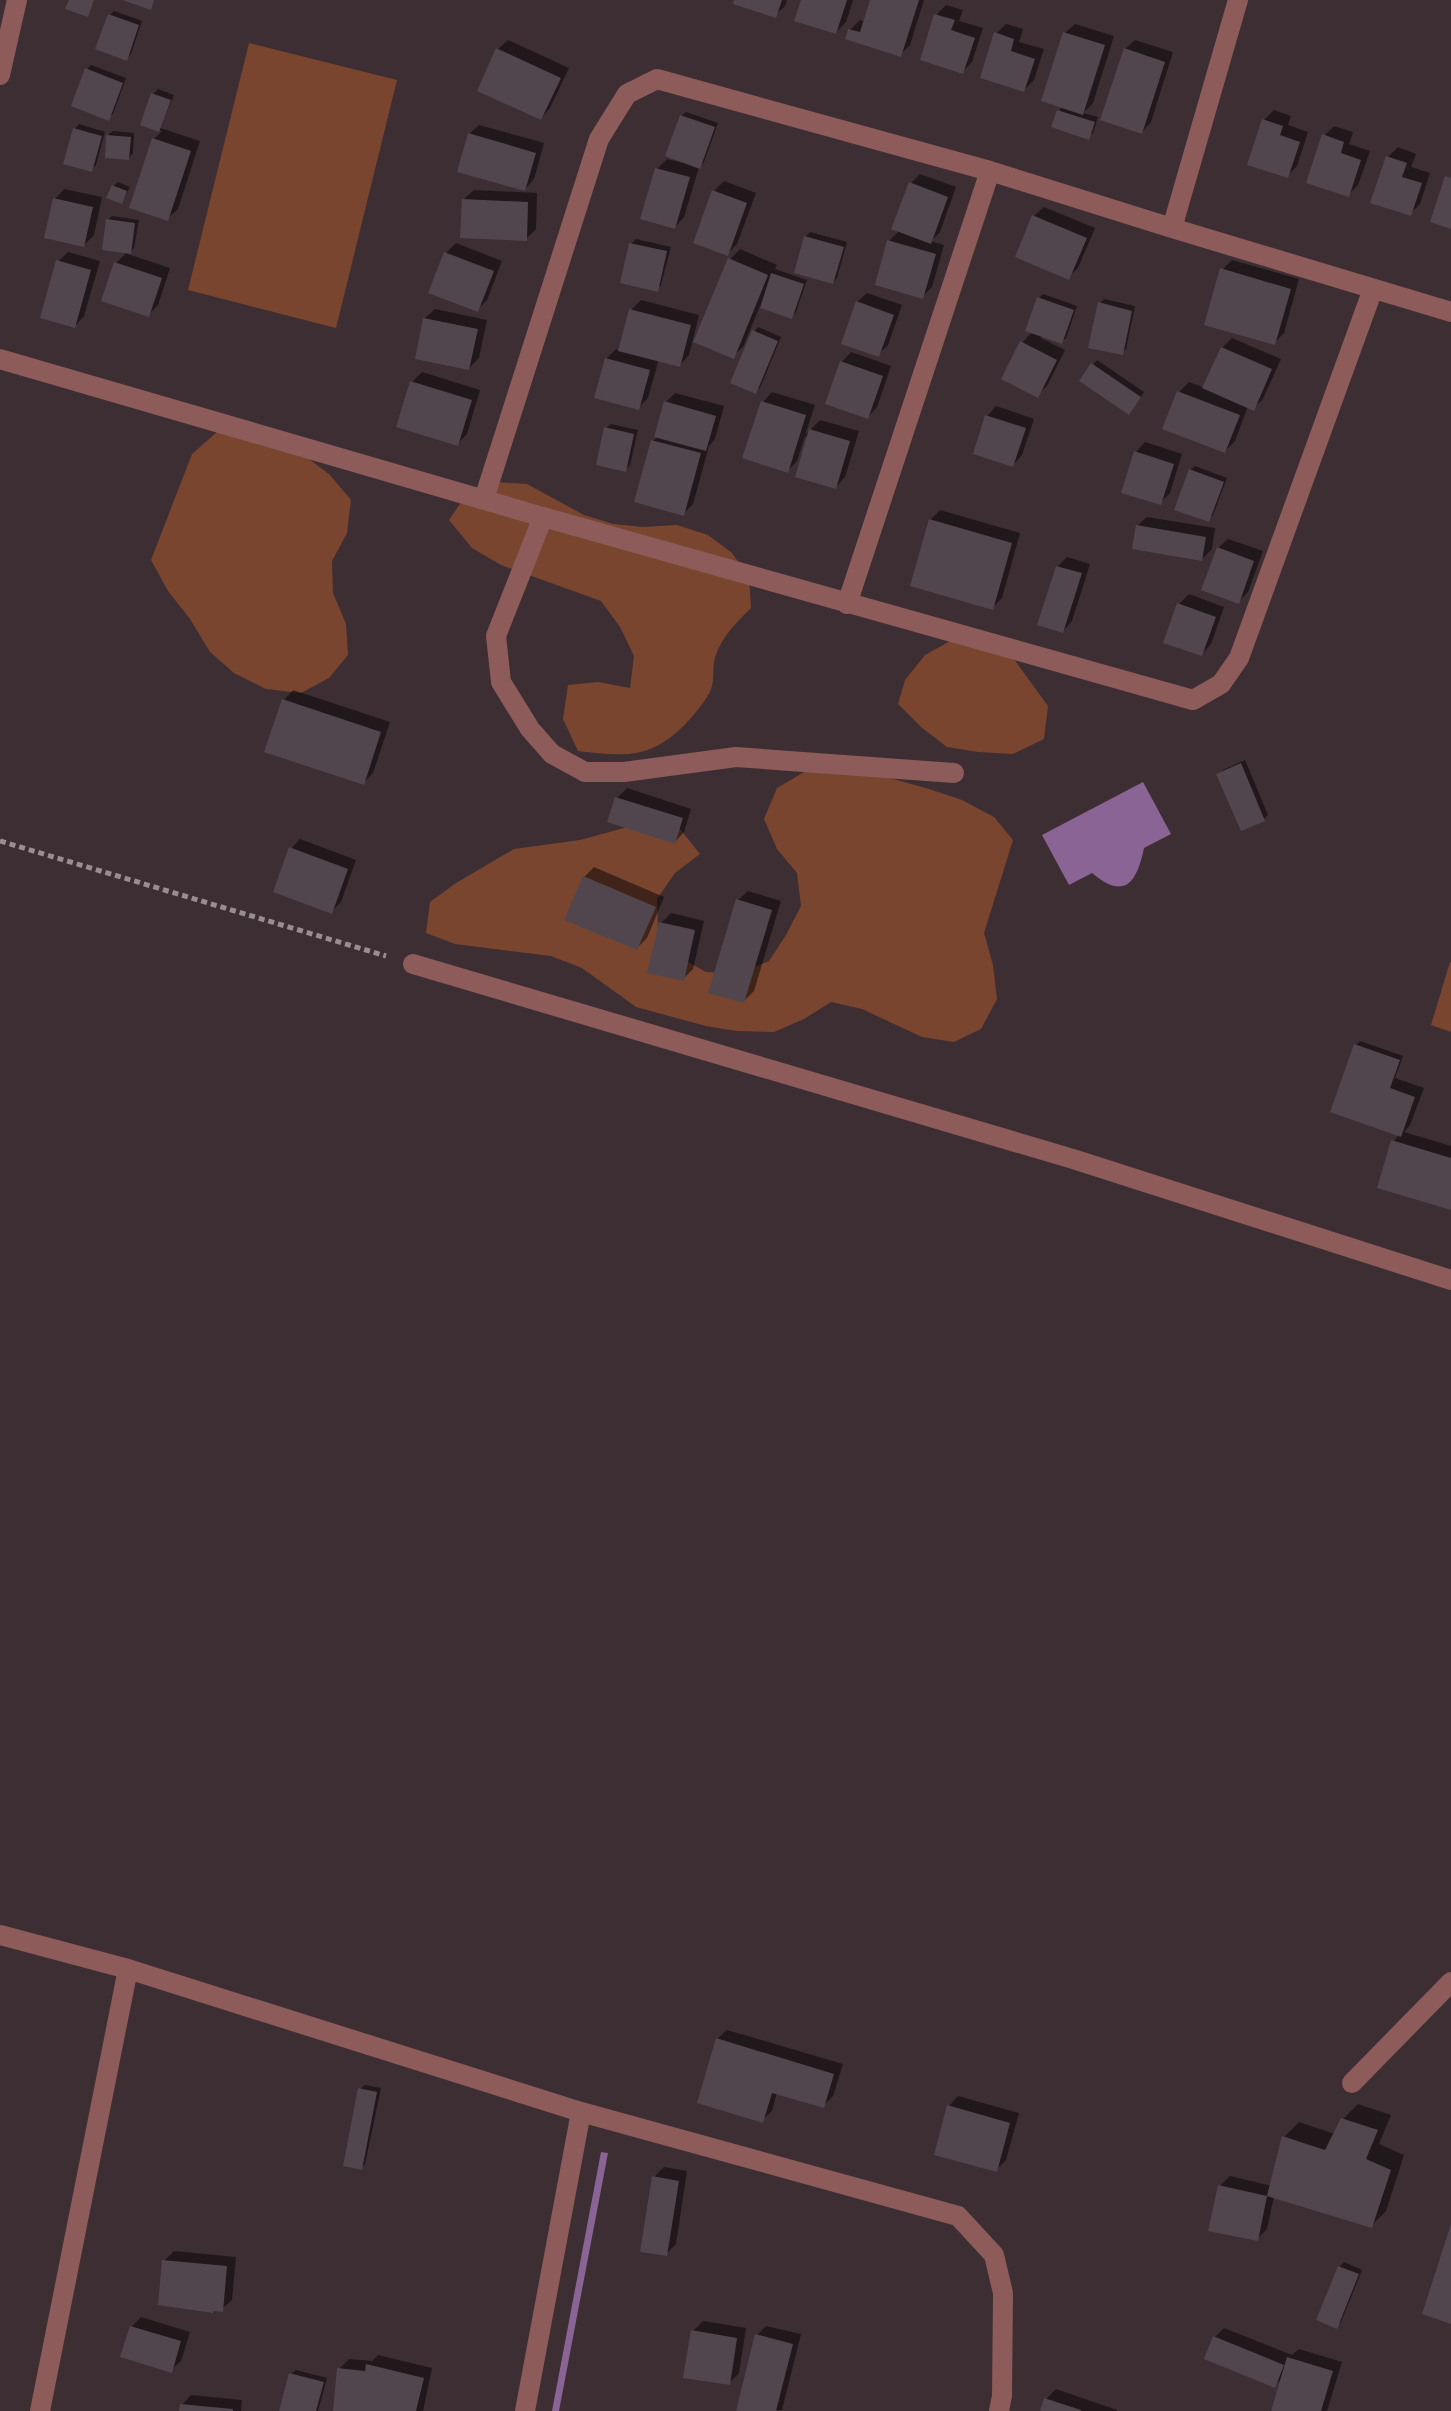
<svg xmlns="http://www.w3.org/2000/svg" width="1451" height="2411" viewBox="0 0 1451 2411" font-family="Overpass,sans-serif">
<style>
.green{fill:#7a452f}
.water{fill:#8a6495}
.shadow{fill:#0007}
.building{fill:#52464e}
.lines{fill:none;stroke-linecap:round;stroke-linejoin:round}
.path{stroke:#998d90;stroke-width:5;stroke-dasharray:6 4;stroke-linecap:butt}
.minor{stroke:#8d5b59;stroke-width:20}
</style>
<rect width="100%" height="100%" fill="#3c2e32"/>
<path class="green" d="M249,43L397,80L336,328L188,290Z
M217,432L305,456L330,475L351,500L347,533L332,561L333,593L346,624L348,655L329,678L301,693L266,689L234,673L210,652L190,619L168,591L151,560L192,454Z
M495,482L527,484L584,515L613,524L643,527L677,525L708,535L732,553L749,577L751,608C736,623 721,637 715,658C712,667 715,679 711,689C708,698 697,711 690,719C654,759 628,757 578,751L563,719L568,685L598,682L630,688L634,656L620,627L601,601L501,565L472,548L449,520L466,495Z
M954,639L1011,655L1048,706L1044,739L1013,754L978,752L947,747L921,727L898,704L905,680L925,655Z
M806,771L868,772L929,789L962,800L994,817L1013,840L984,933L993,965L997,999L981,1029L954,1042L922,1037L862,1009L831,1002L804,1019L774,1032L737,1031L706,1026L636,1007L582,968L551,956L455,944L426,933L430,902L456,883L514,849L580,840L646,822L680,829L700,854L675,873L657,899L658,929L677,956L706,972L738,974L769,961L786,935L801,906L797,873L777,849L764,819L777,788Z
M1450,962H1451V1032L1431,1025Z"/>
<path class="water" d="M1143,782L1171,834L1144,848C1137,882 1125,901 1092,873L1069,885L1042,835Z
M601,2152L608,2153L559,2411H552Z"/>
<path class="shadow" d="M737,0H787L785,6L775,15Z
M803,0H853L846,22L836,32Z
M872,0H924L910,45L900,55L850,30L860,20L865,22Z
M946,5L963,10L959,21L983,28L972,62L962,72L936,15Z
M114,11L142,21L131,54L126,59L110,15Z
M1006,24L1023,29L1019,42L1044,49L1034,80L1024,90L996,34Z
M1075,24L1114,36L1093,103L1083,113L1098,117L1093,133L1088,137L1059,111L1063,106L1065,33Z
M508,40L569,68L550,108L541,118L498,49Z
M1135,40L1173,52L1151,122L1142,132L1125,49Z
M91,65L126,78L113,114L108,118L87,69Z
M158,89L174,95L160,128L200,141L178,209L168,218L154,139L162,131L143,124L153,94Z
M1274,110L1291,116L1288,125L1308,132L1297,166L1287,176L1264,120Z
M686,112L718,123L704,162L699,167L684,217L675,227L657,169L667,159L683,163L681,116Z
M79,124L105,132L96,165L91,169L75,129Z
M479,125L544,143L534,179L525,189L469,134Z
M1334,126L1353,132L1349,144L1370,151L1358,185L1348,195L1324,136Z
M113,131L134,133L133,153L129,158L108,135Z
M1398,147L1416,154L1411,167L1430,173L1420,204L1410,214L1388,157Z
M920,174L956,187L940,232L931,241L944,245L932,287L923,296L889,241L900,230L911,183Z
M724,181L756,193L737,244L727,254L714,191Z
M118,182L130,187L122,202L113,186Z
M64,189L102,197L94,235L84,245L55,199Z
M474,190L537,193L536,229L526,239L464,199Z
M1044,207L1095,228L1078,268L1068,277L1034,216Z
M112,216L139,220L134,248L128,254L170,268L158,305L148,315L116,263L127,252L108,220Z
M810,232L847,242L837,278L833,282L806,237Z
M636,239L671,247L661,285L657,290L631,244Z
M456,243L502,261L487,300L477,310L431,292L446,253Z
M740,249L777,265L775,269L807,280L796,312L792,317L760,306L743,347L733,356L696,341L730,259Z
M68,252L100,261L84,316L75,326L58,262Z
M1232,260L1299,279L1284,333L1274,343L1222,270Z
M867,293L902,305L888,345L878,355L857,302Z
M1043,294L1077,306L1066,338L1061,342L1042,335L1041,338L1065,350L1047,386L1037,395L1022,343L1032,332L1039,298Z
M1104,299L1135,306L1126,349L1122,353L1100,303Z
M641,300L699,315L689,355L680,365L659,359L648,398L638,408L606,359L616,349L620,350L631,310Z
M435,309L487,320L479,358L469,368L425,318Z
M758,327L781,337L760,388L755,392L754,332Z
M1232,338L1281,359L1263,399L1254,408L1248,406L1235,441L1225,451L1179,392L1189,382L1205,388L1222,348Z
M851,352L891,366L877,407L868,417L842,362Z
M1097,360L1144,392L1133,408L1093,365Z
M422,372L480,390L467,434L457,444L412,382Z
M772,392L815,405L805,435L820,420L859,431L845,477L836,487L808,437L805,436L797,461L787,471L763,402Z
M675,393L724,406L715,439L709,446L693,504L683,514L653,441L656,438L666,402Z
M996,406L1034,419L1022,455L1013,465L987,416Z
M611,424L638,430L630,465L626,469L606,428Z
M1145,442L1182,454L1170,493L1160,503L1136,452Z
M1195,466L1227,478L1213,515L1208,520L1190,470Z
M940,510L1020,533L1002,598L992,608L930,520Z
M1147,517L1215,528L1212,549L1202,559L1137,526Z
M1228,539L1263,551L1248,592L1238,602L1218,548Z
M1067,557L1090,564L1072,621L1063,631L1057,567Z
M1189,594L1224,607L1211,644L1202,654L1179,604Z
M293,690L390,722L373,773L363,783L284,700Z
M1245,760L1268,815L1264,819L1219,774L1223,770Z
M627,788L691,809L684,832L675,842L617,798Z
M300,839L356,860L341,902L331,912L291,849Z
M594,867L664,897L647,938L637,948L584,877Z
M748,891L781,901L754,991L744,1001L738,900Z
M671,913L704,921L693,969L683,979L661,923Z
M1360,1041L1403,1056L1395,1078L1424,1088L1410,1125L1404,1132L1451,1146V1208L1393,1142L1399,1135L1356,1045Z
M727,2030L843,2064L833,2096L823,2106L777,2092L772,2111L762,2120L717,2039Z
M365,2085L381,2088L365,2164L361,2168L360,2089Z
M958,2096L1019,2113L1006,2160L996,2170L949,2106Z
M1358,2104L1391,2115L1379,2144L1404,2155L1386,2211L1371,2226L1274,2196L1267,2229L1257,2239L1220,2186L1230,2176L1272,2186L1284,2137L1299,2122L1335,2134L1343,2119Z
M664,2167L687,2171L676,2244L666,2254L654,2177Z
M174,2251L236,2257L232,2300L222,2309L164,2261Z
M1344,2262L1362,2270L1341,2322L1336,2326L1340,2267Z
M141,2317L190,2332L181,2361L171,2370L131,2327Z
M703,2321L746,2328L739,2373L729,2383L693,2331Z
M766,2326L801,2334L782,2410L738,2411L757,2335Z
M1224,2328L1292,2355L1299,2349L1342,2362L1327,2411H1273L1283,2377L1274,2386L1214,2338Z
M378,2355L432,2368L423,2411H335L339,2369L349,2359L372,2361Z
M296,2370L327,2378L318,2411H282L291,2374Z
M1056,2389L1117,2410V2411H1042L1046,2399Z
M191,2395L242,2400L241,2411H181L182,2405Z"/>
<path class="building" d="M69,0H94L88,17L65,9Z
M122,0H154L151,10Z
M734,0H782L776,18L733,4Z
M801,0H847L836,34L794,21Z
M870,0H919L901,57L845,39L848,29L860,32Z
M108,14L139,25L127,61L95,49Z
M934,14L955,20L951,30L975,38L963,74L920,60Z
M994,32L1014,39L1011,51L1035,59L1024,92L980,78Z
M1063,32L1105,45L1083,115L1041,101Z
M496,48L561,78L541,120L477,91Z
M1124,48L1165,62L1142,134L1100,120Z
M85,68L123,83L109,121L71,106Z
M151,93L171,100L159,132L140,125Z
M1057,110L1095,122L1089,140L1051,127Z
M680,115L715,127L700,169L665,156Z
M1262,119L1283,126L1280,135L1300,142L1288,178L1247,165Z
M73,128L102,136L92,172L63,164Z
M468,133L536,153L525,191L457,172Z
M1322,134L1344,142L1341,153L1361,160L1349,197L1306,183Z
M106,135L131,137L129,160L105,158Z
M152,138L191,151L168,221L129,208Z
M1386,156L1407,163L1402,177L1422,183L1411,216L1370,203Z
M655,168L690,177L675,229L640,219Z
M1445,176L1451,178V229L1430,222Z
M909,182L948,197L931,244L891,229Z
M112,185L127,191L122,204L106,198Z
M712,190L747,203L728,256L693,243Z
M53,198L93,207L84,247L44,238Z
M462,199L528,202L527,241L460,238Z
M1032,215L1087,238L1069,280L1015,257Z
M106,219L135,223L131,254L102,250Z
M804,236L844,247L833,284L794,273Z
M887,240L936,254L923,299L875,285Z
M629,243L667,251L658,292L620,283Z
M444,252L494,271L478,312L428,293Z
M728,258L768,275L734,359L693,342Z
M56,260L91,270L75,328L40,318Z
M114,262L162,278L149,317L101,301Z
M1220,268L1291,289L1275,345L1204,325Z
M771,273L804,284L792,319L760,308Z
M1037,297L1074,310L1062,344L1025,331Z
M856,301L894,315L879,357L841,344Z
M1098,302L1132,311L1123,355L1088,348Z
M629,309L691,325L680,367L618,351Z
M423,318L478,329L469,370L415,359Z
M752,330L778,341L756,394L730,383Z
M1020,341L1057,360L1038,398L1001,379Z
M1221,347L1272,369L1254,411L1202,388Z
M605,358L650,370L639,410L594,398Z
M840,361L883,376L868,419L825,404Z
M1091,363L1141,397L1129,415L1079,381Z
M410,381L472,400L458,446L396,427Z
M1177,391L1240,415L1225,453L1162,429Z
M664,401L716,416L706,451L654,437Z
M761,401L806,415L788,473L742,458Z
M985,415L1026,428L1013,467L973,454Z
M604,427L634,434L626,472L596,465Z
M809,429L850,441L836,489L795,477Z
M651,440L701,453L684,516L634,502Z
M1134,451L1174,464L1161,505L1121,493Z
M1189,469L1224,482L1209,522L1174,510Z
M929,519L1012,543L993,610L910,586Z
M1136,525L1206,537L1202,561L1132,549Z
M1217,547L1254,561L1239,604L1201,590Z
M1056,566L1082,573L1063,633L1037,625Z
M1177,603L1216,617L1202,656L1163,643Z
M282,699L381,732L364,785L264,752Z
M1241,763L1265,821L1241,831L1216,774Z
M615,797L683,818L675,844L607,822Z
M289,847L348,869L332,914L273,892Z
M583,876L656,907L637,950L564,920Z
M736,899L772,910L744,1003L708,993Z
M659,922L695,930L684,981L647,973Z
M1354,1044L1400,1060L1390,1088L1415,1097L1401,1137L1330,1112Z
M1391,1140L1451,1158V1210L1377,1188Z
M716,2038L834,2074L824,2108L772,2093L763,2123L697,2103Z
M358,2088L377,2092L362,2170L343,2166Z
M947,2105L1010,2123L997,2172L934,2155Z
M1341,2118L1378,2130L1366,2159L1391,2170L1372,2228L1267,2196L1282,2136L1325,2150Z
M652,2176L679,2181L667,2256L640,2252Z
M1218,2185L1267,2196L1258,2241L1208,2231Z
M1451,2224V2324L1422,2314Z
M162,2260L227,2266L223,2312L213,2311V2313L158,2305Z
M1338,2266L1359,2274L1337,2329L1316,2320Z
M130,2326L181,2341L172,2373L120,2357Z
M691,2330L737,2338L730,2385L683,2378Z
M755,2334L793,2344L776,2411H736Z
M1213,2336L1284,2365L1275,2388L1204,2359Z
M1287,2357L1333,2371L1321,2411H1271Z
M366,2364L424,2378L416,2411H333L337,2368L365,2371Z
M289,2373L324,2382L316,2411H279Z
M1044,2398L1081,2410V2411H1040Z
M180,2404L233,2409V2411H179Z"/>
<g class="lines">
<path class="path" d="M0,841L386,956"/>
<path class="minor" d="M0,75L17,0
M1172,228L1238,0
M0,359L543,517L1193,700L1221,684L1239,658L1373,289
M484,499L599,139L627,94L657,79L990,171L1172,228L1451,312
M543,517L496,636L501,682L530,729L552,754L585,772H624L736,757L954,773
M847,604L990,171
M413,964L1073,1159L1451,1280
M0,1935L128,1969L581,2112L958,2216L994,2255L1003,2293L1002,2396L999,2411
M1352,2083L1451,1982
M40,2411L128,1969
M525,2411L581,2112"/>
</g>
</svg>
